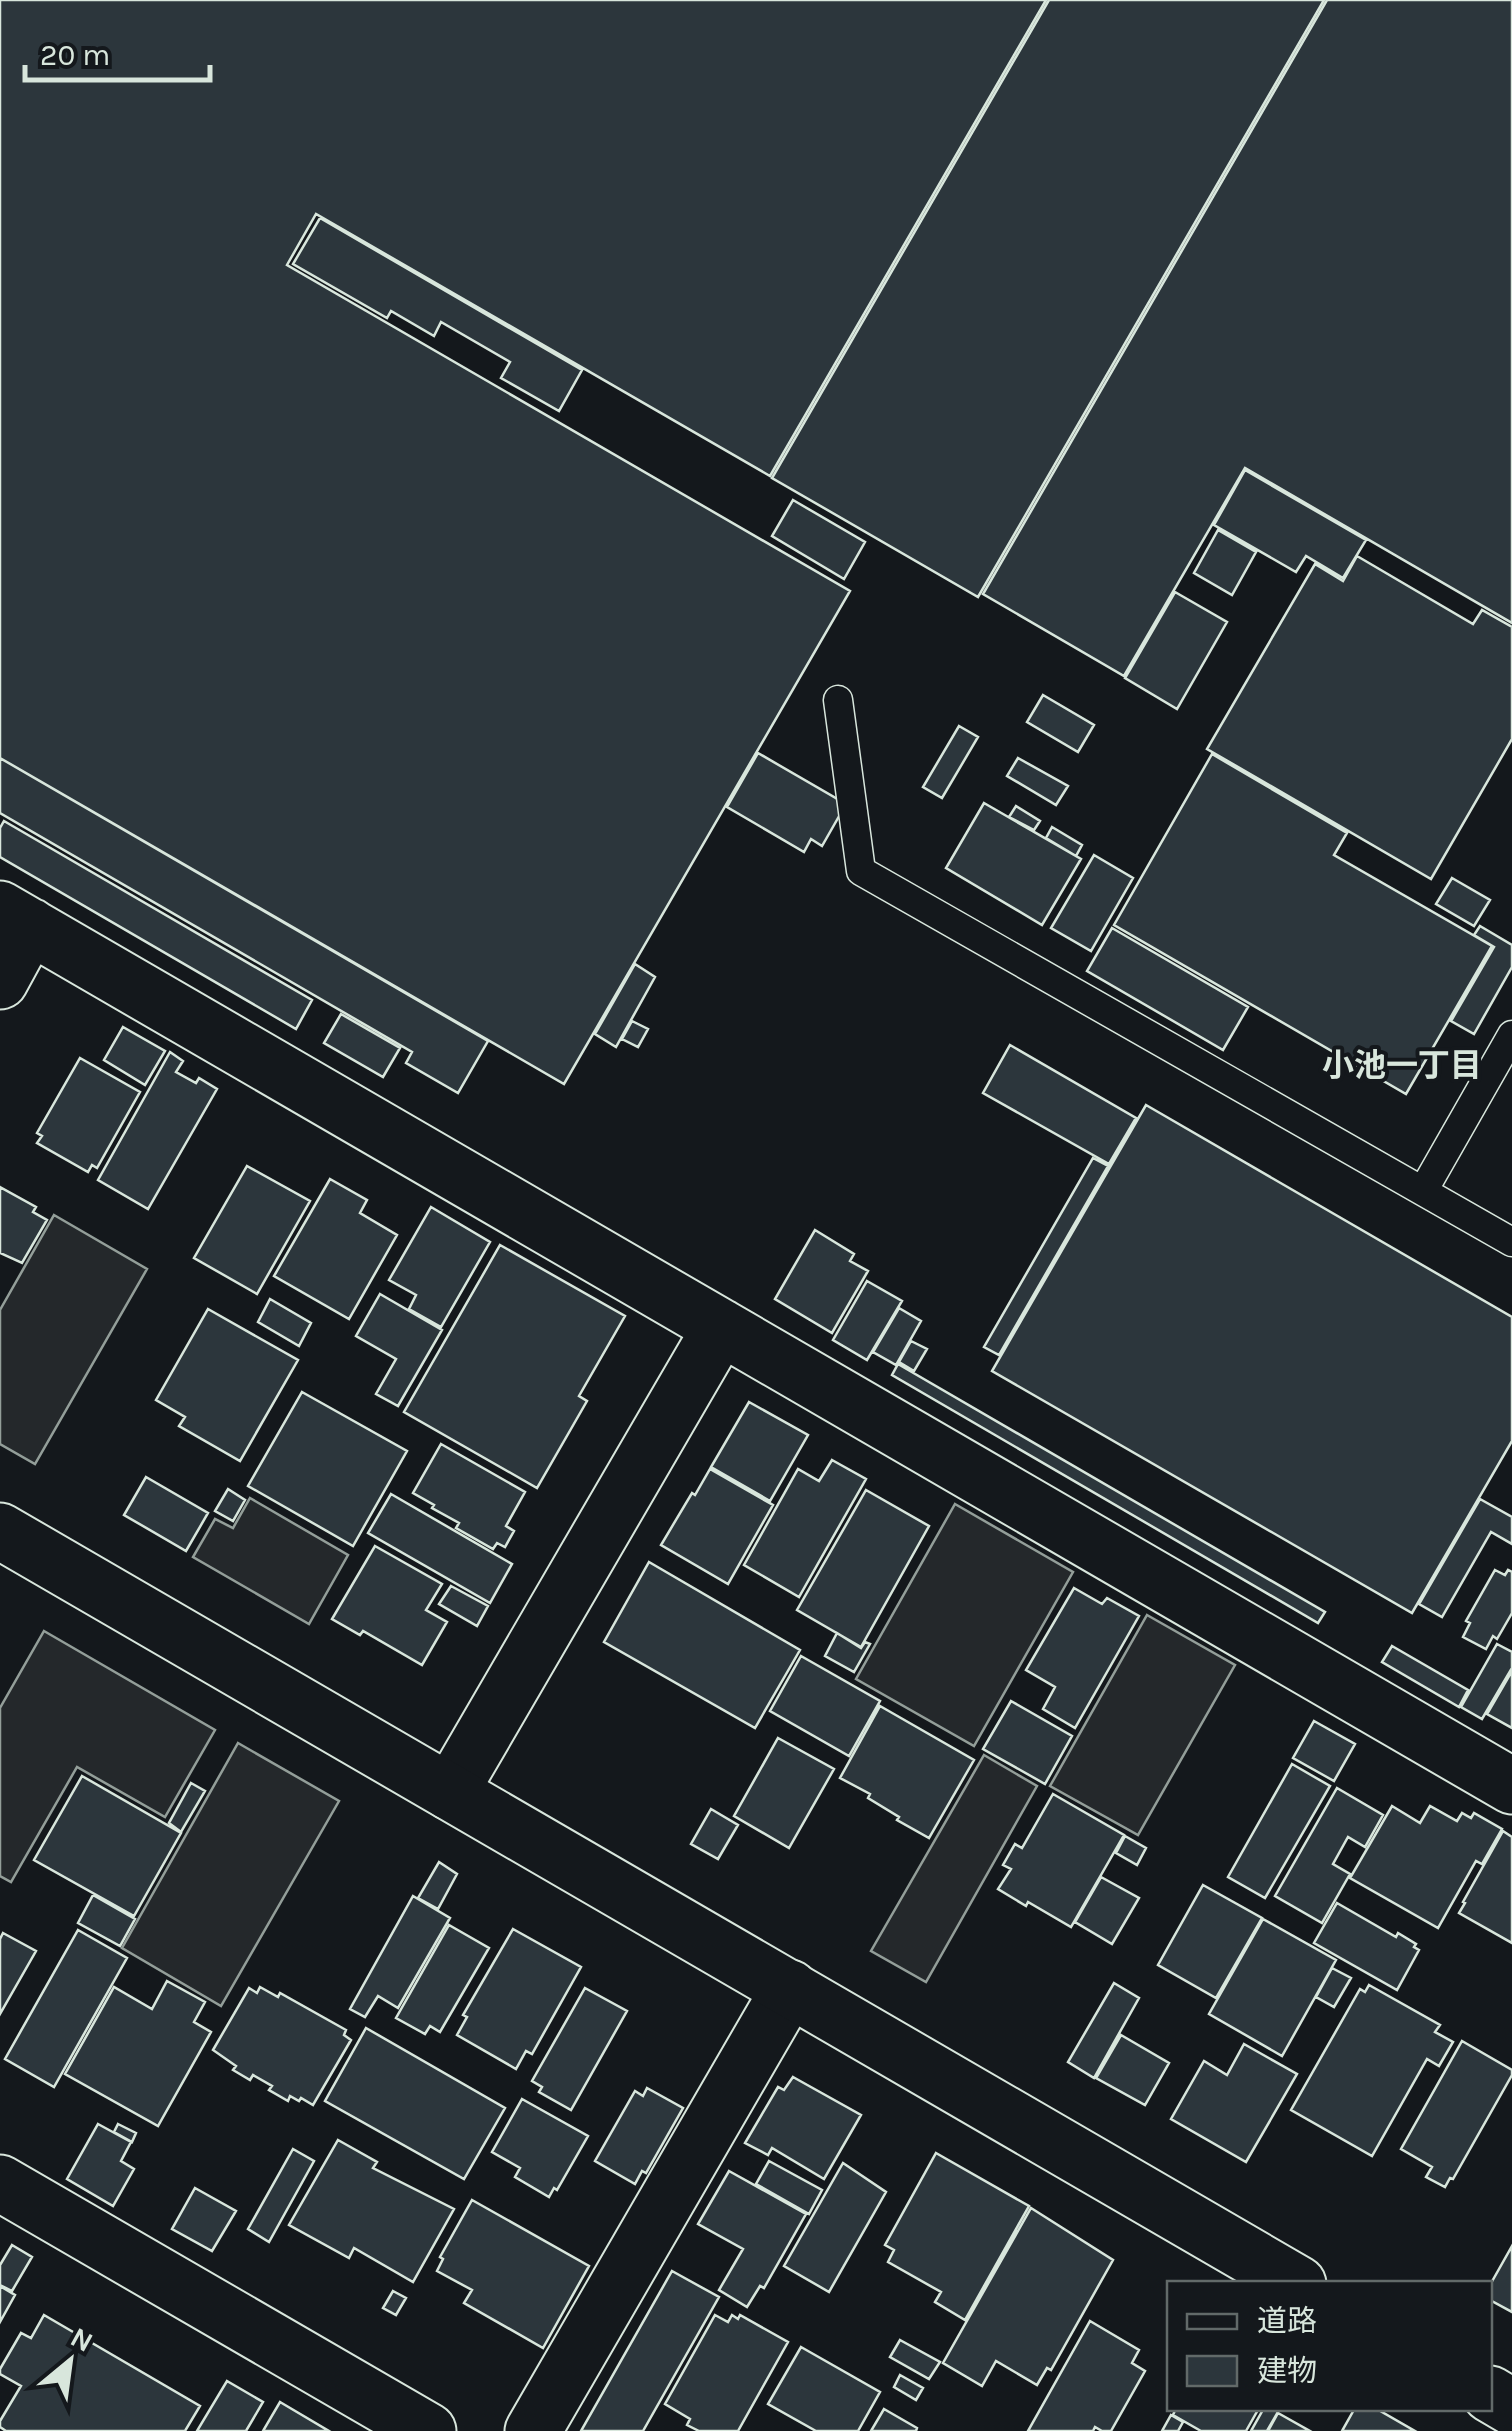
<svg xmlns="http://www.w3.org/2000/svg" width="1512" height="2431" viewBox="0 0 1512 2431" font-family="Karla,'Noto Sans JP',sans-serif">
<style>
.parking{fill:#24282b;stroke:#939e99;stroke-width:2.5}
.building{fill:#2c363c;stroke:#d8e6dc;stroke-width:2.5}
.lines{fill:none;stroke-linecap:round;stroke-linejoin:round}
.lane-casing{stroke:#d8e6dc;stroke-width:31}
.street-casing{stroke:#d8e6dc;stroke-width:59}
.secondary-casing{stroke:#d8e6dc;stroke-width:59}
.lane{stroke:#14181c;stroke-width:28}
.street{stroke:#14181c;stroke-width:55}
.secondary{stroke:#14181c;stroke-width:55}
.labels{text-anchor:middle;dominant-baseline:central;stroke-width:8;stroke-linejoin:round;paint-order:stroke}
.neighbourhood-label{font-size:32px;font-weight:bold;fill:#d8e6dc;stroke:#14181c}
</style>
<rect width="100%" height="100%" fill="#14181c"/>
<path class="parking" d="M54,1215L147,1269L35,1464L0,1444V1310Z
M250,1498L348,1555L309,1624L193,1557L215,1519L233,1528Z
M955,1504L1073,1572L974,1746L856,1679Z
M1147,1615L1235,1665L1138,1835L1050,1786Z
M44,1631L215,1730L165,1817L77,1767L11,1882L0,1876V1708Z
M238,1743L339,1801L221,2006L122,1948Z
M984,1755L1037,1786L926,1982L871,1951Z"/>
<path class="building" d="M0,0H1046L770,476L316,214L287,265L850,591L564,1084L0,758Z
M1049,0H1324L978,597L772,478Z
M1327,0H1512V623L1245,468L1124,676L983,594Z
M320,218L582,370L559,411L501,378L510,362L441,322L434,336L391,311L387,318L293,264Z
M1245,470L1366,540L1343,578L1306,556L1296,572L1214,525Z
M793,500L865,542L844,579L772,536Z
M1218,530L1256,552L1232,595L1194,573Z
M1357,556L1473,624L1482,610L1512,627V739L1431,879L1207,749L1315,564L1343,581Z
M1175,592L1227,622L1177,709L1125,678Z
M1043,695L1094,725L1078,752L1027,722Z
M959,726L978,737L942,798L923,787Z
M758,753L846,804L822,846L811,839L804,852L727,807Z
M1212,754L1347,833L1334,855L1492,946L1406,1094L1114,925Z
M0,758L488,1041L458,1093L406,1063L412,1052L0,813Z
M1018,758L1068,786L1056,805L1007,776Z
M984,803L1081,859L1042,925L946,868Z
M1016,806L1040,821L1034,830L1009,817Z
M4,821L312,1000L296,1029L0,857V828Z
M1052,827L1082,845L1076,856L1046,838Z
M1094,855L1133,878L1091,951L1051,928Z
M1452,878L1490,900L1474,926L1436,904Z
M1480,926L1512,945V967L1474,1034L1451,1021L1494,947L1474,935Z
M1112,928L1248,1007L1223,1050L1087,971Z
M635,964L655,977L616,1047L595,1034Z
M341,1014L400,1048L383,1077L324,1043Z
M632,1021L648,1029L638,1047L622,1039Z
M123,1027L165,1051L145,1085L104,1060Z
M1010,1045L1136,1118L1109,1164L983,1093Z
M170,1052L183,1061L176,1072L196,1083L199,1078L217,1089L148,1209L98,1180Z
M80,1058L140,1092L97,1168L92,1165L88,1172L37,1143L42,1136L37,1133Z
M1146,1105L1512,1317V1441L1412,1613L992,1371Z
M1093,1158L1108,1166L999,1355L984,1347Z
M247,1166L310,1201L257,1294L194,1258Z
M330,1179L367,1200L360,1213L397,1235L349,1319L274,1276Z
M0,1187L36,1207L33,1212L47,1220L22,1263L0,1253Z
M431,1207L490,1242L441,1327L409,1309L416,1295L389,1280Z
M815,1230L854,1254L850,1261L868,1271L832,1333L775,1299Z
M500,1245L625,1316L579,1396L587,1401L537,1488L404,1412Z
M867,1281L902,1301L867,1360L833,1340Z
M380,1294L442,1330L398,1406L376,1394L396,1359L356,1336Z
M270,1299L311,1323L299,1346L258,1322Z
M899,1308L921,1321L896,1365L873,1352Z
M208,1309L298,1360L240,1461L179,1426L185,1417L156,1400Z
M911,1341L927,1349L914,1371L899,1362Z
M898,1364L1325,1612L1318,1623L892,1375Z
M302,1392L407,1451L353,1546L248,1486Z
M749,1402L808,1435L770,1501L711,1467Z
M441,1444L525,1492L506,1526L514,1531L505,1547L497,1543L493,1549L456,1528L459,1523L432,1508L434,1505L413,1493Z
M832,1460L866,1479L799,1597L744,1565L798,1469L819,1481Z
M710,1469L773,1505L728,1584L661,1545L692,1493L695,1495Z
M146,1477L208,1513L186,1551L124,1515Z
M228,1489L245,1500L233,1521L215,1511Z
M866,1490L929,1526L861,1647L797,1610Z
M391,1494L512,1564L490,1603L368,1533Z
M1480,1499L1512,1517V1544L1491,1532L1442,1617L1419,1604Z
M375,1546L442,1584L426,1610L447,1622L422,1665L363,1631L360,1635L332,1619Z
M649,1562L800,1650L755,1728L604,1642Z
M1495,1570L1505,1575L1508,1570L1512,1572V1613L1497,1639L1493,1636L1486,1649L1463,1637L1470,1623L1466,1621Z
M451,1586L488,1606L477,1626L439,1604Z
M1074,1588L1102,1604L1107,1598L1139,1616L1075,1728L1043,1709L1055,1687L1026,1670Z
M837,1633L861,1648L865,1642L870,1644L854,1672L825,1656Z
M1497,1644L1512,1652V1668L1482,1719L1461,1707Z
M1392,1646L1468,1690L1459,1707L1382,1662Z
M801,1656L880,1701L849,1756L770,1711Z
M1512,1671V1728L1487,1714Z
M1011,1701L1072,1736L1045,1784L983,1749Z
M880,1706L974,1760L929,1838L897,1820L899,1817L868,1798L870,1794L840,1778Z
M1314,1721L1355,1744L1334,1781L1293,1758Z
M778,1738L834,1769L789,1848L734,1816Z
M1292,1764L1330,1786L1265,1898L1228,1877Z
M82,1776L181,1833L134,1916L34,1860Z
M191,1783L205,1791L181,1832L169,1823Z
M1337,1788L1383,1815L1365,1847L1348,1837L1333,1864L1350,1874L1322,1923L1275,1896Z
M1053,1794L1124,1835L1071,1927L1028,1902L1026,1906L998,1889L1011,1869L1003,1865L1015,1844L1022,1848Z
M1392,1806L1420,1823L1430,1806L1457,1821L1462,1813L1471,1818L1474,1813L1502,1829L1482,1864L1476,1861L1438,1928L1350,1878Z
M711,1809L738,1825L718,1859L691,1844Z
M1503,1831L1512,1837V1943L1459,1913L1465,1903L1463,1902Z
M1125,1836L1146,1848L1137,1865L1116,1853Z
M439,1862L457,1874L438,1909L418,1898Z
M1101,1877L1139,1898L1112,1944L1075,1922Z
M1203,1885L1262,1918L1216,1998L1158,1965Z
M93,1895L135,1919L120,1946L78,1923Z
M413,1896L450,1918L398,2008L378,1996L365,2017L350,2009Z
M1337,1903L1396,1937L1398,1933L1416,1944L1414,1947L1419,1950L1397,1990L1314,1943Z
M1263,1919L1336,1960L1282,2056L1209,2014Z
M449,1925L489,1948L440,2032L430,2026L425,2034L396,2018Z
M513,1929L581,1967L532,2054L526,2051L516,2069L457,2035L467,2017L463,2015Z
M78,1930L127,1958L54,2087L5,2059Z
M3,1933L36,1951L0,2014V1939Z
M1332,1968L1351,1978L1334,2007L1316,1997Z
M167,1981L205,2002L194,2022L211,2032L158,2126L65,2074L114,1987L152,2009Z
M1114,1983L1139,1998L1094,2078L1068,2062Z
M1369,1985L1440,2025L1435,2032L1453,2042L1439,2066L1427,2059L1372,2156L1291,2110L1360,1989L1365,1992Z
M260,1987L278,1997L280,1993L346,2030L344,2035L351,2040L313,2105L301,2098L299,2101L290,2096L288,2101L269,2090L272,2086L253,2075L250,2080L233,2070L236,2066L213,2050L249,1988L257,1993Z
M585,1988L627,2011L571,2110L539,2092L542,2087L532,2081Z
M366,2028L505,2108L464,2179L325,2101Z
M1121,2035L1169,2063L1145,2105L1096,2078Z
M1462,2041L1512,2070V2075L1453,2179L1450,2178L1445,2187L1426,2177L1432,2167L1401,2149Z
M1244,2044L1297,2074L1246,2162L1171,2119L1204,2061L1227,2075Z
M793,2077L861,2115L824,2179L772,2148L768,2155L745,2143L778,2087L784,2090Z
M647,2088L683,2108L646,2173L642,2171L635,2184L595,2161L635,2091L643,2096Z
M522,2099L588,2136L557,2190L554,2188L549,2197L515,2177L520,2168L492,2152Z
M98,2124L131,2142L121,2161L134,2169L113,2206L67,2179Z
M118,2124L136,2133L132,2142L114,2132Z
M338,2140L377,2162L373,2168L454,2209L413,2282L354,2248L349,2258L289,2225Z
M293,2149L314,2161L269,2242L248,2229Z
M936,2153L1029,2206L965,2320L935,2302L941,2292L888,2262L894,2250L885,2245Z
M769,2161L822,2190L809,2214L756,2184Z
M843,2163L886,2192L829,2292L784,2266Z
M729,2171L806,2214L764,2288L760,2286L747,2307L719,2290L743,2249L698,2224Z
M195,2188L236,2211L212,2251L172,2229Z
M472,2200L589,2266L543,2348L464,2303L472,2290L437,2271L443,2259L440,2257Z
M1031,2208L1113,2260L1051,2370L1047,2368L1037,2385L996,2361L982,2386L943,2363Z
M12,2245L32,2257L12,2291L0,2285V2265Z
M1512,2246V2312L1490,2300V2285Z
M672,2271L719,2297L643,2431H581Z
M0,2286L15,2295L0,2322Z
M393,2291L406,2298L396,2315L383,2308Z
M44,2315L200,2406L185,2431H6L0,2427V2421L21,2386L0,2374V2369L21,2333L31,2338Z
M715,2315L728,2322L732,2315L738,2319L740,2315L788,2342L738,2431H699L687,2425L690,2419L665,2404Z
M1090,2321L1139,2350L1132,2363L1145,2371L1111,2431H1102L1095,2427L1093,2431H1028Z
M900,2340L940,2362L929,2379L890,2357Z
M801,2347L880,2392L858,2431H816L768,2404Z
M900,2375L923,2388L916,2400L894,2387Z
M227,2381L263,2402L246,2431H197Z
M280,2402L329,2431H263Z
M1176,2408H1259L1246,2431H1201L1173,2415Z
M1264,2408H1271L1278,2412L1267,2431H1251Z
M1355,2408H1375L1415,2431H1342Z
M884,2409L917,2428L916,2431H871Z
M1278,2413L1310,2431H1268Z
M1171,2415L1183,2422L1178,2431H1162Z"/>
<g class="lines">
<defs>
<path id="lane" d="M838,700L861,871L1512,1242
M1423,1191L1512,1035"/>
<path id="street" d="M0,909L1512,1786
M0,981L30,926
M450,1792L721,1327
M0,2183L428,2431
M533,2431L790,1988"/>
<path id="secondary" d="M0,1531L1298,2284
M1490,2394L1512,2407"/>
</defs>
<use href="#lane" class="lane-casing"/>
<use href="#street" class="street-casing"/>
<use href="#secondary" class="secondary-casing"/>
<use href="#lane" class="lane"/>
<use href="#street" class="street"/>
<use href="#secondary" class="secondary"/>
</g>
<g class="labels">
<g class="neighbourhood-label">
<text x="1402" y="1065">小池一丁目</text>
</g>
</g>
<rect x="1167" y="2281" width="325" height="130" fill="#14181c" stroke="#626a69" stroke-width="2.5"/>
<rect x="1187" y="2314" width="50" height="15" fill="#14181c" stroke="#626a69" stroke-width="2.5"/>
<text x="1257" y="2331" font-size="30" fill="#d8e6dc">道路</text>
<rect x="1187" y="2356" width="50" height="30" fill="#2c363c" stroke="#626a69" stroke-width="2.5"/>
<text x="1257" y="2381" font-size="30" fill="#d8e6dc">建物</text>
<g transform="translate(70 2361) rotate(29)" stroke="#14181c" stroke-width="8" paint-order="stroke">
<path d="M0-8L18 38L0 25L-18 38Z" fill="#d8e6dc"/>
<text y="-15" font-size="28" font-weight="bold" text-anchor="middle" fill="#d8e6dc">N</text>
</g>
<path d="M25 65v15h185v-15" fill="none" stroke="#d8e6dc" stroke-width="5"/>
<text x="40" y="65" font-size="30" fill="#d8e6dc" stroke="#14181c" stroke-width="8" paint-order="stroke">20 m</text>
</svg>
